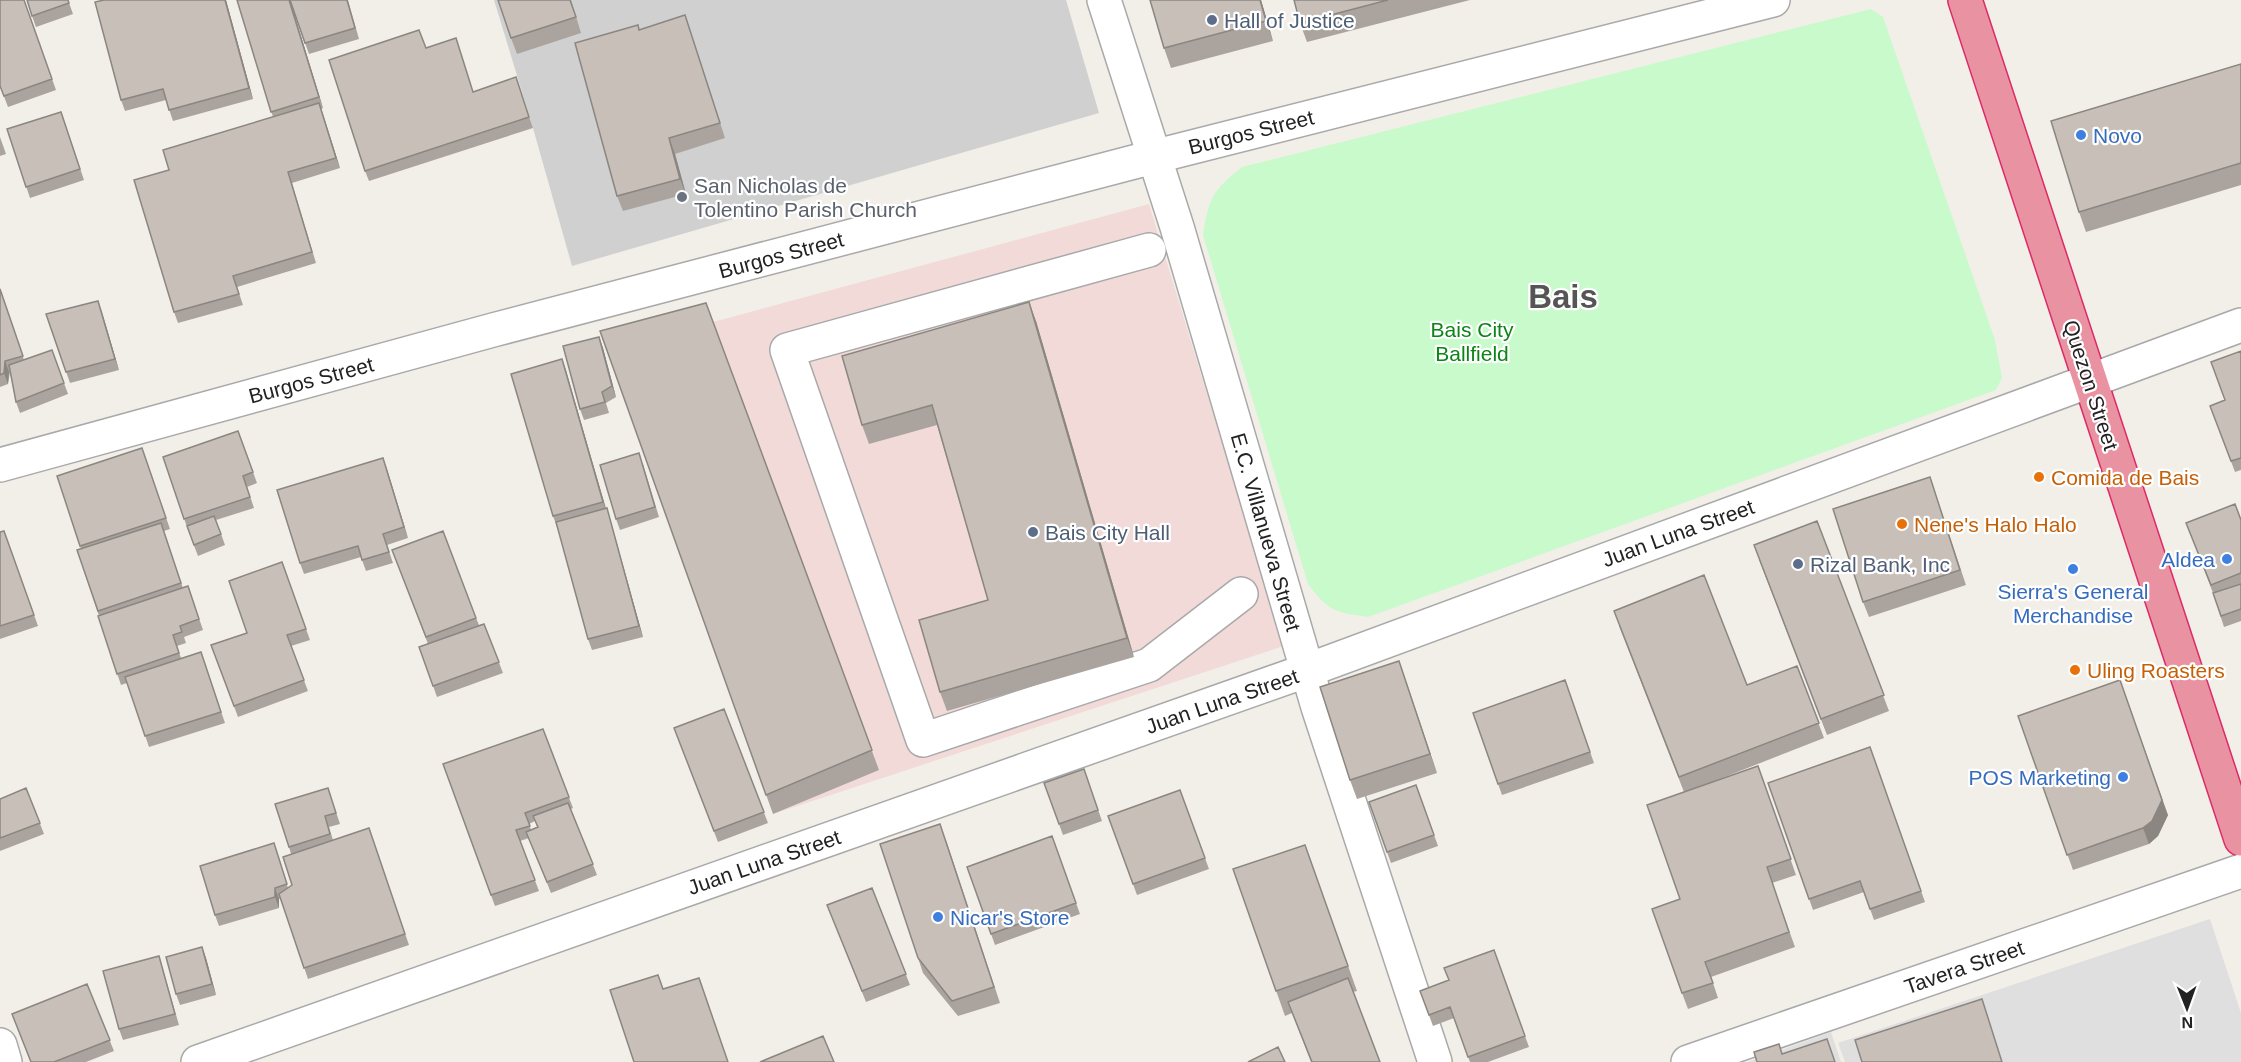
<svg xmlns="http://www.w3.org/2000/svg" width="2241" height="1062" viewBox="0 0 2241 1062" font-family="Helvetica,sans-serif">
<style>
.residential{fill:#e0dfdf}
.commercial{fill:#f2dad9}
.religious{fill:#d0d0d0}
.park{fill:#c8facc}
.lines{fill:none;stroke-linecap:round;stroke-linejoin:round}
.minor-casing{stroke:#a9a9a9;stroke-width:36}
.highway-casing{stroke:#dc2a67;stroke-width:36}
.minor{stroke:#fff;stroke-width:33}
.highway{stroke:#e892a2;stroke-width:33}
.wall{fill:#aba49e;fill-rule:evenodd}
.shaded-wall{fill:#8b8681}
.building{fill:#c7bfb8;stroke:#8b8681;stroke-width:1.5}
.service-dot{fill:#5c6f8a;stroke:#fff;stroke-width:2}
.shop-dot{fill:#3f7fe0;stroke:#fff;stroke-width:2}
.worship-dot{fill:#6b7280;stroke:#fff;stroke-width:2}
.food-dot{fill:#e8710a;stroke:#fff;stroke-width:2}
.labels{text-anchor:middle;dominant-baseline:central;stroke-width:4.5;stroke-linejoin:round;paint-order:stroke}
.service-label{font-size:21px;fill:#4e5e75;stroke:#fff;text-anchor:start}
.street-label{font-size:21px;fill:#222;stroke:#fff}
.shop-label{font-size:21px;fill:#366cbe;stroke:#fff;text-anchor:start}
.worship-label{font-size:21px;fill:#5b616d;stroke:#fff;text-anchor:start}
.park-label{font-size:21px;fill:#0c8416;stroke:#fff}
.food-label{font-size:21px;fill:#c56008;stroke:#fff;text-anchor:start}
.town-label{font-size:33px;font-weight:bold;fill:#555;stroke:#fff}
</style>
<rect width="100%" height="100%" fill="#f2efe9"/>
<path class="residential" d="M2210,919L2241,1013V1062H1845L1838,1043Z
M1831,1032L1841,1062H1748Z"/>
<path class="commercial" d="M1149,204L1284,646L773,814L713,322Z"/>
<path class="religious" d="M494,0H1066L1099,113L572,266L533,128Z"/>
<path class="park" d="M1871,9L1883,17L1995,340L2002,378L1996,390L1368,617C1335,612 1329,612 1308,584L1203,235C1209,198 1212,191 1242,167Z"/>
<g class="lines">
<defs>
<path id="minor" d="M1104,0L1177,227L1318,707L1435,1062
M1149,250L787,350L923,740L1149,665L1241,594
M0,465L493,330L1153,157L1773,0
M0,1045L5,1062
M198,1062L1308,670L2241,325
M1688,1062L2241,871"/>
<path id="highway" d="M1965,0L2241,839"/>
</defs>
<use href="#minor" class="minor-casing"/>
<use href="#highway" class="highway-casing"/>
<use href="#minor" class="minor"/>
<use href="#highway" class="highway"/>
</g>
<path class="wall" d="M24,0L56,90L8,107L0,86Z
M68,0L73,14L36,27L32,16Z
M104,0H226L253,99L173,121L166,100L125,111L121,100Z
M237,0H348L359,39L309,54L290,1L323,108L321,109L340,168L292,183L316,263L237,287L243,305L178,323L174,312L169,170L273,117Z
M571,0L581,33L517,54L511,38Z
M1261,0L1273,41L1171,68L1164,48Z
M1294,0H1470L1307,42L1300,23Z
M638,25L640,30L690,31L725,138L675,154L686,194L623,211L617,196Z
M426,48L459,49L473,92L516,77L533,128L369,181L365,171Z
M2241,64V185L2086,232L2079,212Z
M61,112L84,180L30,198L7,129Z
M0,137L6,154L0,156Z
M0,288L24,360L52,350L68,394L20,413L16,402L10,372L8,384L0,387Z
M98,301L119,370L70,383L46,314Z
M706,303L879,770L773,814L600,331Z
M1036,321L1134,657L947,711L940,692L988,600L937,425L869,444L862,425Z
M599,337L603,348L616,397L606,403L609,413L584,420L580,409Z
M2241,351V470L2235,472L2210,406L2225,400Z
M562,359L606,508L610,519L643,637L592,650L588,639L558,527H557L553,516Z
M238,431L257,483L247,487L254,508L216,520L225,545L198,556L188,530L163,457Z
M142,448L170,529L164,531L183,588L188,586L203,630L184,637L186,643L177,646L181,658L201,652L225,723L149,747L127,683L121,685L98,616H99L77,550L81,549L57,476Z
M383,458L408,538L387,545L393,563L366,571L361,557L304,574L300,563Z
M643,464L659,517L620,530L616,519Z
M1935,492L1966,585L1869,617L1863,602Z
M2241,520V621L2224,627L2213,593L2186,523Z
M1817,521L1889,711L1827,735L1759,560Z
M4,531L38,626L0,639V532Z
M392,550L476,618L479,625L484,624L503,673L437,697L419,647L428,644Z
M282,562L310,640L291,646L308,691L238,717L211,645L247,633Z
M1619,626L1747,685L1797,666L1824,738L1717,780L1758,766L1796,875L1772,883L1795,947L1711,977L1718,998L1688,1009L1682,993L1680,899L1684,792Z
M1399,661L1437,773L1357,799L1350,780Z
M1565,680L1594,763L1502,795L1473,713Z
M724,709L768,823L718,842L674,728Z
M2018,716L2168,815L2158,836L2149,844L2073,870Z
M543,729L573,808L571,809L597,875L551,893L529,838L520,841L539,891L495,906L443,764ZM535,821L537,827L531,830L529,824Z
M1870,747L1925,902L1874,920L1864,892L1813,910L1768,783Z
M1084,769L1102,821L1063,835L1044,783Z
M1416,785L1438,846L1391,863L1369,802Z
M26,788L44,834L0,851V799Z
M328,788L340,824L329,827L333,840L369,828L409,945L308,979L281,898L279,899V908L219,926L215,915L274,843L288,888L292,885L291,854L289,847Z
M1180,790L1209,869L1137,895L1108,816Z
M1052,836L1080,914L995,945L967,867Z
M946,840L1000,1003L958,1016L923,973L918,958Z
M1305,845L1357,991L1353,992L1380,1062H1311L1292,1013L1285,1016L1233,869Z
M872,888L910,985L866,1002L827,905Z
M202,947L206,958L216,995L180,1005L176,994Z
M1494,950L1529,1047L1488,1062H1470L1454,1018L1433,1026L1420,991L1449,980Z
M159,956L179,1025L123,1040L119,1029Z
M87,984L114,1051L86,1062H31Z"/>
<path class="shaded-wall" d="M225,0H226L253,99L249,88Z
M289,0H290L323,108L319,97Z
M1260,0H1261L1273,41L1266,21Z
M319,103L323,114L340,168L336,158Z
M669,138L675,154L686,194L680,179Z
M98,301L102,312L119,370L115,359Z
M1029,302L1036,321L1134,657L1127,638Z
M599,337L603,348L616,397L612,386Z
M562,359L566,370L607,513L603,502Z
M5,361L9,372L8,384L4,373Z
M383,458L387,469L408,538L404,527Z
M607,508L610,519L643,637L639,626Z
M1399,661L1406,681L1437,773L1430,754Z
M2120,680L2168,815L2158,836L2149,844L2143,828Z
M275,888L279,899V908L275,897Z
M202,947L206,958L216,995L212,984Z"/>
<path class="building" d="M0,0H24L52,79L4,96L0,86Z
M27,0H68L69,3L32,16Z
M104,0H225L249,88L169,110L163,89L121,100L95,2Z
M237,0H289L319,97L271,112Z
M290,0H347L355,28L305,43Z
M498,0H570L576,17L511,38Z
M1150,0H1260L1266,21L1164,48Z
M1294,0H1388L1300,23Z
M685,15L720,123L669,138L680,179L617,196L575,43L638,25L639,30Z
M419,30L426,48L456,38L473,92L516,77L529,117L365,171L329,60Z
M2241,64V163L2079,212L2051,121Z
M319,103L336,158L288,172L312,252L233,276L239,294L174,312L134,180L169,170L163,150Z
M61,112L80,169L26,187L7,129Z
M0,289L23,356L5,361L4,373L0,375Z
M98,301L115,359L66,372L46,314Z
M1029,302L1127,638L940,692L919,620L988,600L932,405L862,425L842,356Z
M706,303L872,750L766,795L600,331Z
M599,337L612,386L602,392L605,402L580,409L563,346Z
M52,350L64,383L16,402L9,365Z
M2241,351V458L2231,461L2210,406L2225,400L2211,362Z
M562,359L603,502L553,516L511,374Z
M238,431L253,472L243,476L250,497L184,519L163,457Z
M142,448L166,518L80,546L57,476Z
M639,453L655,507L616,519L600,465Z
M383,458L404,527L383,534L389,552L362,560L358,546L300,563L277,490Z
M1930,477L1960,570L1863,602L1833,509Z
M2235,504L2241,520V573L2211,585L2186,523Z
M607,508L639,626L588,639L556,522Z
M214,516L221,534L194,545L187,526Z
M1817,521L1884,695L1821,719L1754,545Z
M161,523L181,583L98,611L77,550Z
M4,531L34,615L0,626V532Z
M443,531L476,618L426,637L392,550Z
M282,562L306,629L287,635L304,680L234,706L211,645L247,633L229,581Z
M1704,575L1747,685L1797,666L1819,723L1679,777L1614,611Z
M2241,584V609L2221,616L2213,593Z
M188,586L199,619L180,626L182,632L173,635L179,653L117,674L98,616Z
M484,624L499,662L433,686L419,647Z
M201,652L221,712L145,736L125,677Z
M1399,661L1430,754L1350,780L1320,687Z
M1565,680L1590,752L1498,784L1473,713Z
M2120,680L2162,800L2152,821L2143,828L2067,855L2018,716Z
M724,709L764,812L714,831L674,728Z
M543,729L569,797L525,813L530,826L516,830L535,880L491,895L443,764Z
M1870,747L1921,891L1870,909L1860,881L1809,899L1768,783Z
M1758,766L1791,859L1767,867L1789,932L1705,962L1713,983L1682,993L1652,909L1680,899L1647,805Z
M1084,769L1098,810L1059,824L1044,783Z
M1416,785L1434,835L1387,852L1369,802Z
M26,788L40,823L0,838V799Z
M328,788L336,813L325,816L330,834L289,847L275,804Z
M1180,790L1205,858L1133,884L1108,816Z
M568,803L593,864L547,882L526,832L538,827L533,816Z
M940,824L994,987L952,1001L918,958L880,844Z
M369,828L405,934L304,968L279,894L292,885L283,857Z
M1052,836L1076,903L991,934L967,867Z
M274,843L287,884L275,888V897L215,915L200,866Z
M1305,845L1348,966L1276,991L1233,869Z
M872,888L906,974L862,991L827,905Z
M202,947L212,984L176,994L166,957Z
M1494,950L1525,1036L1468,1057L1450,1007L1429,1015L1420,991L1449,980L1444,968Z
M159,956L175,1014L119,1029L103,971Z
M658,975L663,989L699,978L728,1062H634L610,990Z
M1348,978L1380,1062H1312L1288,1002Z
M87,984L110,1040L54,1062H31L12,1014Z
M1982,999L2002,1062H1862L1855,1040Z
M823,1036L834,1062H760Z
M1827,1039L1835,1062H1757L1754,1052L1779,1044L1782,1054Z
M1278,1047L1285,1062H1248Z"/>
<g class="service-dot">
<circle cx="1212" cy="20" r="6"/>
<circle cx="1033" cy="532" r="6"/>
<circle cx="1798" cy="564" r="6"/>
</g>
<g class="shop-dot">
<circle cx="2081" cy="135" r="6"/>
<circle cx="2227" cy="559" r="6"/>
<circle cx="2073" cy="569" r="6"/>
<circle cx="2123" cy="777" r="6"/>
<circle cx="938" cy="917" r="6"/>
</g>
<circle class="worship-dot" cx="682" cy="197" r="6"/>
<g class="food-dot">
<circle cx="2039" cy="477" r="6"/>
<circle cx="1902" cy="524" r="6"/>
<circle cx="2075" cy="670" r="6"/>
</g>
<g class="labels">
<g class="service-label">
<text x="1224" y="20">Hall of Justice</text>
<text x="1045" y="532">Bais City Hall</text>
<text x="1810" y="564">Rizal Bank, Inc</text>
</g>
<g class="street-label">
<text transform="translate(1251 132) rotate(-14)">Burgos Street</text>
<text transform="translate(781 255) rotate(-15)">Burgos Street</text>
<text transform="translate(311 380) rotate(-15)">Burgos Street</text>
<text transform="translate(2091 385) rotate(72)">Quezon Street</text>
<text transform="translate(1266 532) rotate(74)">E.C. Villanueva Street</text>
<text transform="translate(1678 533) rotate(-20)">Juan Luna Street</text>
<text transform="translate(1222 701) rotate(-19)">Juan Luna Street</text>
<text transform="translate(764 862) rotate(-19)">Juan Luna Street</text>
<text transform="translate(1964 967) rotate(-19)">Tavera Street</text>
</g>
<g class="shop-label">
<text x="2093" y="135">Novo</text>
<text x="2215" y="559" text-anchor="end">Aldea</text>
<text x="2073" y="591" text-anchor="middle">Sierra's General<tspan x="2073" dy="24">Merchandise</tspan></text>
<text x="2111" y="777" text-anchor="end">POS Marketing</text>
<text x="950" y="917">Nicar's Store</text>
</g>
<g class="worship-label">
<text x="694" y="185">San Nicholas de<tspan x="694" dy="24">Tolentino Parish Church</tspan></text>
</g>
<g class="park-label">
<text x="1472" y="329">Bais City<tspan x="1472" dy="24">Ballfield</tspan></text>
</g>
<g class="food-label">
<text x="2051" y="477">Comida de Bais</text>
<text x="1914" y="524">Nene's Halo Halo</text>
<text x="2087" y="670">Uling Roasters</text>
</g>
<g class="town-label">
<text x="1563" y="296">Bais</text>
</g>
</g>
<g transform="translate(2187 1008) rotate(179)" stroke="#ffffff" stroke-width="4.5" paint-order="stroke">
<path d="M0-4.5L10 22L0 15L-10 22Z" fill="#222222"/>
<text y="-9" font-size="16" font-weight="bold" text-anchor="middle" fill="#222222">N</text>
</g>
</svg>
